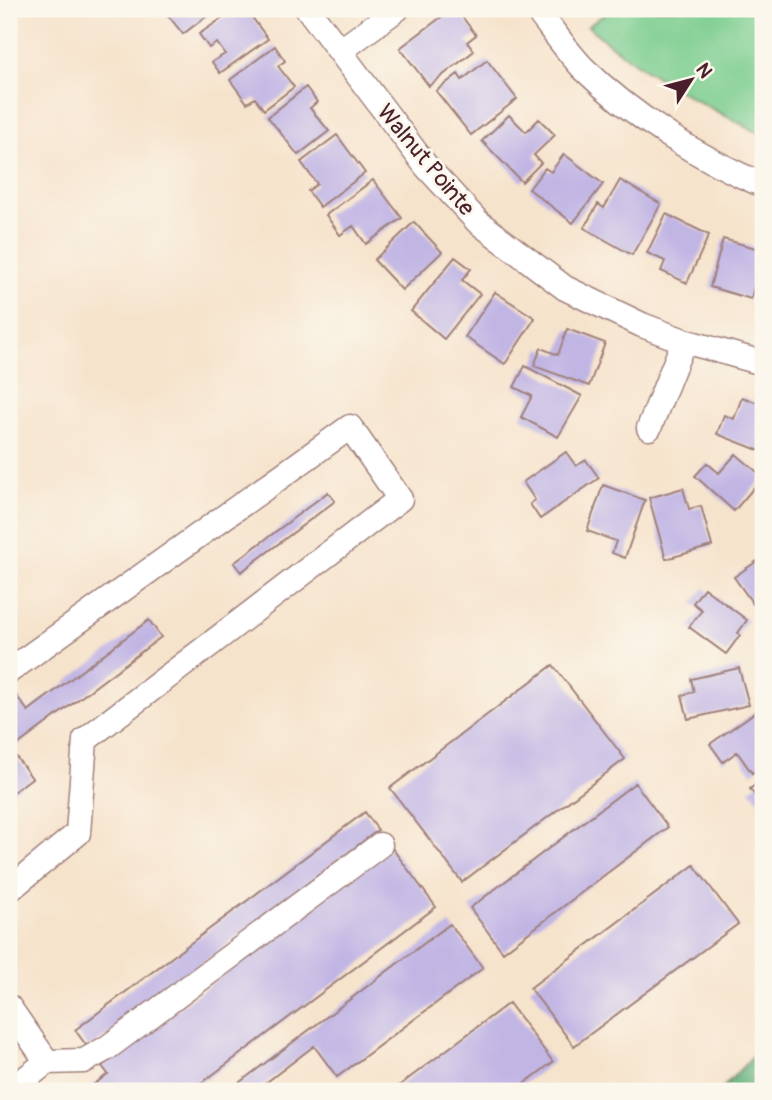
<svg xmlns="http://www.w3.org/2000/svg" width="772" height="1100" viewBox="0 0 772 1100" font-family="Pangolin,sans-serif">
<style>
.green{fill:#79cc8e;stroke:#62765c;stroke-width:2}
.forest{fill:#62b079;stroke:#566852;stroke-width:2}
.building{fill:#c1b5e4}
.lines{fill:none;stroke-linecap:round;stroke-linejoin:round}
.minor-casing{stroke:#a0817c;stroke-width:27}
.minor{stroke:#fff;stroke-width:24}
.labels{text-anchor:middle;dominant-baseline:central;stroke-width:6;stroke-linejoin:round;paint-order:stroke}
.street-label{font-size:23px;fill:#4a1f2b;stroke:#fbf7ec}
</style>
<rect width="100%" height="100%" fill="#fbf7ec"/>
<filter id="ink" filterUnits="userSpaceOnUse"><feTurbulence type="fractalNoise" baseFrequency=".0143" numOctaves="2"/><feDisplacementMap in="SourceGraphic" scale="14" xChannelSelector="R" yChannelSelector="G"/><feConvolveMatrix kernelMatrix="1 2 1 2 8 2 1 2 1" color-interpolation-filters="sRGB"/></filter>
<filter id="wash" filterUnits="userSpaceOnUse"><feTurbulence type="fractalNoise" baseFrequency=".00686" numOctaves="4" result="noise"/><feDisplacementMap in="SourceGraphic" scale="28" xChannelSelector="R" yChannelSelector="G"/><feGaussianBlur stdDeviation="1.57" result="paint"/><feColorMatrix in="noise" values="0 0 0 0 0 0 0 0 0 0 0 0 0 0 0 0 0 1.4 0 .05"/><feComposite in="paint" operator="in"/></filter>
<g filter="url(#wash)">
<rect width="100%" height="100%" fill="#f6e3cc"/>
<path class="green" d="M612,9H763V135C706,107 635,69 588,26Z"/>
<path class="forest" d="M763,1045V1091H720Z"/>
<g id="blocks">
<path class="building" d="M163,9H216L183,34Z
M236,9H246L268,39L220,73L212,62L225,54L217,43L209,48L199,34Z
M452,9H456L476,35L467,42L474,51L429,86L400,48Z
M275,46L285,61L278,66L294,87L264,110L255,98L247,103L230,80Z
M487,60L517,99L471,135L436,91L458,74L462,80Z
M306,87L317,102L310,108L329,131L298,155L268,117Z
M509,115L526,132L539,119L555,135L534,155L541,163L522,182L482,141Z
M337,135L365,173L320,207L308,191L317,184L301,162Z
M564,154L603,184L573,223L529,189L545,168L551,172Z
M373,180L402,218L366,244L353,226L340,235L326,215Z
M620,180L661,204L632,255L584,228L598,204L604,208Z
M666,214L709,235L687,283L661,271L665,261L647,253Z
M414,222L442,252L402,290L374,260Z
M723,239L763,250L751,299L710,287Z
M455,257L471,269L462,280L480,294L444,339L411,311Z
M495,292L535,318L505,364L465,337Z
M567,329L605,343L589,386L534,366L541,348L558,355Z
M525,366L582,396L558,437L521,417L532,396L514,387Z
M742,397L763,405V452L717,434L724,415L734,419Z
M566,452L576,466L586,460L599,478L540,519L530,504L535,500L523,482Z
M736,454L763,477L734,511L695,476L707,463L719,473Z
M603,485L645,500L625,558L612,553L616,541L587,531Z
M683,488L689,509L701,506L712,546L666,559L649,498Z
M328,492L335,501L241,572L234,563Z
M763,557V618L734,577Z
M704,588L747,620L738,633L740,635L726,654L689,627L702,610L693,603Z
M149,620L161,637L11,750L32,778L9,795V686L28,711Z
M553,665L625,759L462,882L390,788Z
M739,668L749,705L688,719L682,695L694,692L691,679Z
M757,711L763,720V765L752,773L737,752L723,762L710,744Z
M763,779V806L750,789Z
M635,783L668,827L503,952L470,908Z
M365,812L378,830L89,1049L75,1030Z
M392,848L436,907L191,1091H85L108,1074L102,1066Z
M694,865L738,924L574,1046L530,988Z
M450,924L483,968L337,1077L314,1046L255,1091H228Z
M509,1003L553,1062L514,1091H392Z"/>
</g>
</g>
<g filter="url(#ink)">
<use href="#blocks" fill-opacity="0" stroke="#a0817c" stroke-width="2"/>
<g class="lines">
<defs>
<path id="minor" d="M308,9L426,166L478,222L565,288L642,325L684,341L763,363
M536,9C551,28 566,50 583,68C632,116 700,159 763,185
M340,51L397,9
M649,428L684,341
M9,671L350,427L400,499L85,740L78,833L9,890
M9,1007L47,1062L9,1091
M47,1062L84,1061L107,1048L380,845"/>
</defs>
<use href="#minor" class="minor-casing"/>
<use href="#minor" class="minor"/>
</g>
</g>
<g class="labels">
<g class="street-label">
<text transform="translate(426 160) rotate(50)">Walnut Pointe</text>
</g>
</g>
<rect width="772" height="1100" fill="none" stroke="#fbf7ec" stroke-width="35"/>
<g transform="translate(691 80) rotate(54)" stroke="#fbf7ec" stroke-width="5" paint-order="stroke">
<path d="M0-5L12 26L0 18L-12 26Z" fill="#4a1f2b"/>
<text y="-10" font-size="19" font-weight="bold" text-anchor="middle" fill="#4a1f2b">N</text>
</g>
</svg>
